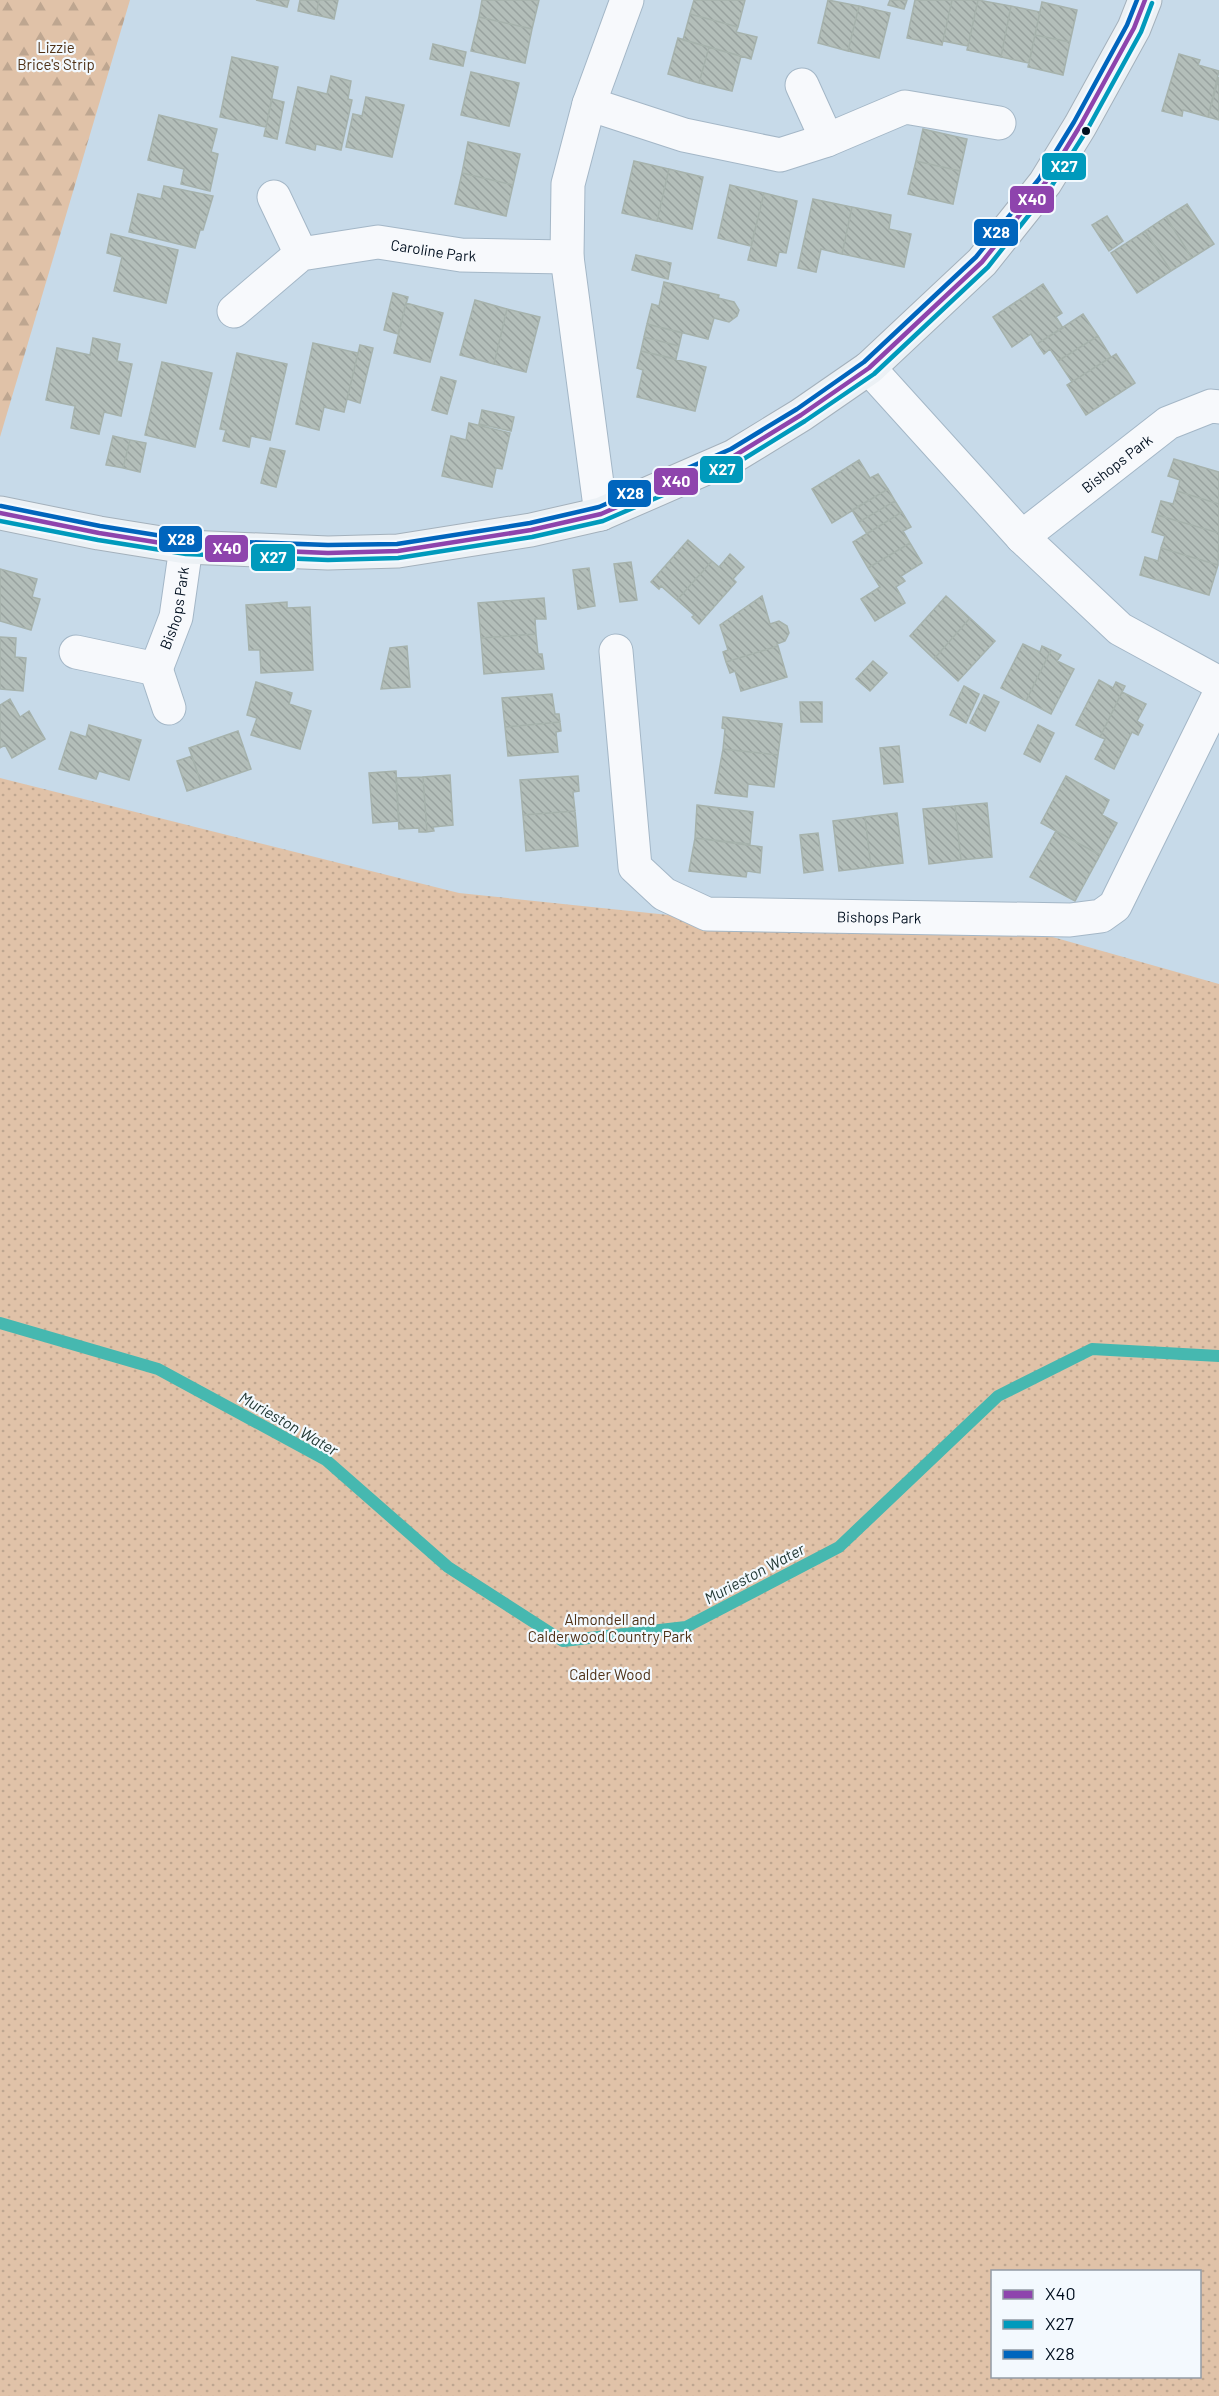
<svg xmlns="http://www.w3.org/2000/svg" width="1219" height="2396" viewBox="0 0 1219 2396" font-family="Barlow,sans-serif">
<style>
.forest{fill:url(#forest-firs)}
.park{fill:url(#park-dots);fill-rule:evenodd}
.lines{fill:none;stroke-linecap:round;stroke-linejoin:round}
.stream{stroke:#46b8b0;stroke-width:12}
.building{fill:url(#building-back-hatch);stroke:#a6b2ac;stroke-width:1.5}
.minor-casing{stroke:#a4b7c7;stroke-width:35}
.major-casing{stroke:#a4b1bc;stroke-width:35}
.minor{stroke:#f7f9fc;stroke-width:33}
.major{stroke:#ecf1f5;stroke-width:33}
.bus-1-casing{stroke:#f3f9fe;stroke-width:9}
.bus-2-casing{stroke:#f3f9fe;stroke-width:9}
.bus-3-casing{stroke:#f3f9fe;stroke-width:9}
.bus-1{stroke:#8e44ad;stroke-width:4.5}
.bus-2{stroke:#009abc;stroke-width:4.5}
.bus-3{stroke:#0065bd;stroke-width:4.5}
.bus-dot{fill:#000f1f;stroke:#f3f9fe;stroke-width:2}
.labels{text-anchor:middle;dominant-baseline:central;stroke-width:4.5;stroke-linejoin:round;paint-order:stroke}
.park-label{font-size:15px;fill:#4e3015;stroke:#f3f9fe}
.street-label{font-size:15px;fill:#000f1f;stroke:#f3f9fe}
.water-label{font-size:16px;font-style:italic;fill:#203632;stroke:#f3f9fe}
.line-badge{stroke:#f3f9fe;stroke-width:2}
.badge-label{font-size:16px;text-anchor:middle;font-weight:bold;fill:#fff}
</style>
<defs>
<pattern id="forest-firs" width="22" height="20" patternUnits="userSpaceOnUse" patternTransform="scale(1.5)"><rect width="22" height="20" fill="#e0c2a8"/><path d="M5 1l3.5 6h-7zM16 11l3.5 6h-7z" fill="#bea690"/></pattern>
<pattern id="park-dots" width="8" height="8" patternUnits="userSpaceOnUse" patternTransform="scale(1.5)"><rect width="8" height="8" fill="#e0c2a8"/><path d="M2 2h.1M6 6h.1" fill="none" stroke="#bea690" stroke-width="1.8" stroke-linecap="round"/></pattern>
<pattern id="building-back-hatch" width="6" height="6" patternUnits="userSpaceOnUse" patternTransform="scale(1.5)"><rect width="6" height="6" fill="#b3beb9"/><path d="M-1 5l2 2M0 0l6 6M5-1l2 2" fill="none" stroke="#98a29f"/></pattern>
</defs>
<rect width="100%" height="100%" fill="#c7dae9"/>
<path class="forest" d="M0,0H130L0,437Z"/>
<path class="park" d="M0,778L459,893L707,919L1042,934L1219,984V2396H0ZM992,2272H1200V2376H992Z"/>
<g class="lines">
<path class="stream" d="M0,1323L158,1369L326,1460L448,1567L563,1641L686,1627L839,1547L998,1396L1092,1349L1219,1356"/>
</g>
<path class="building" d="M256,0H289L287,7Z
M300,0H319L316,15L298,11Z
M319,0H338L334,19L316,15Z
M482,0H539L532,29L479,17Z
M694,0H745L738,27L690,14Z
M828,0L859,6L848,51L818,43Z
M890,0H907L904,9L888,5Z
M915,0H952L942,45L907,38Z
M952,0H978L968,46L943,41Z
M978,0L1011,6L1001,57L967,50Z
M1042,2L1077,10L1070,42L1035,35Z
M859,6L890,13L879,58L848,51Z
M1011,6L1040,12L1029,63L1001,57Z
M690,14L738,27L736,32L757,37L751,59L683,40Z
M479,17L532,29L525,63L471,51Z
M1035,35L1070,42L1063,75L1028,67Z
M678,38L709,47L699,83L668,74Z
M433,44L466,52L463,66L430,59Z
M709,47L741,56L732,91L699,83Z
M1179,54L1200,60L1198,65L1219,71L1208,117L1183,110L1182,116L1162,111Z
M232,57L278,67L266,127L220,117Z
M471,72L519,83L509,126L461,115Z
M331,76L351,81L348,99L352,100L341,150L316,144L315,150L286,143L298,87L327,94Z
M1219,77V120L1208,117Z
M366,97L404,105L392,157L346,147L353,114L362,116Z
M272,99L284,102L277,139L264,136Z
M159,115L217,129L211,152L218,154L210,191L181,184L184,169L148,160Z
M923,129L967,139L960,171L916,161Z
M468,142L520,154L513,185L462,173Z
M634,161L669,169L657,221L622,213Z
M916,161L960,171L953,204L908,194Z
M669,169L703,177L692,229L657,221Z
M462,173L513,185L506,216L455,204Z
M730,185L764,193L751,246L718,238Z
M164,186L213,196L203,230H200L195,248L129,232L138,194L161,199Z
M764,193L797,201L786,253L779,252L776,266L748,260Z
M813,199L852,207L842,254L821,249L816,272L798,268Z
M1187,204L1214,244L1192,258L1166,217Z
M852,207L891,215L889,229L911,234L904,267L842,254Z
M1107,216L1123,241L1109,251L1092,225Z
M1166,217L1192,258L1171,271L1145,231Z
M1145,231L1171,271L1137,293L1111,253Z
M111,234L178,250L166,303L114,291L122,257L107,253Z
M636,255L671,263L668,279L632,270Z
M664,282L719,295L718,298L734,302L739,310L737,316L729,322L714,318L708,339L647,324L652,304L659,306Z
M1043,284L1062,313L1056,317L1063,328L1037,344L1031,334L1012,347L993,317Z
M393,293L408,297L398,334L384,330Z
M475,300L507,309L494,364L460,355Z
M406,303L443,313L430,362L394,353Z
M507,309L540,317L526,372L494,364Z
M1083,314L1098,336L1058,361L1050,349L1044,354L1037,344Z
M647,324L682,333L679,346L644,337Z
M1098,336L1111,357L1072,382L1058,361Z
M644,337L679,346L676,359L641,351Z
M93,338L120,344L117,361L132,364L121,416L104,412L99,434L71,428L75,406L46,400L57,348L90,355Z
M313,343L358,353L344,412L324,407L319,430L296,424Z
M360,345L373,348L360,403L347,399Z
M641,351L706,367L695,411L637,397L643,370L637,368Z
M237,353L287,364L270,440L251,436L249,447L223,441L226,430L220,429Z
M1116,354L1135,383L1086,415L1067,385Z
M162,362L212,373L195,447L145,435Z
M441,377L456,381L447,414L432,410Z
M482,410L514,417L511,431L479,424Z
M469,423L510,433L502,469L496,468L492,487L442,476L451,436L466,440Z
M113,436L130,440L123,468L106,465Z
M130,440L146,443L140,472L123,468Z
M270,448L285,451L276,487L261,483Z
M1174,459L1219,472V504L1177,491L1180,480L1168,476Z
M859,460L870,478L878,474L888,489L832,523L812,489Z
M888,489L895,501L859,522L852,510Z
M1177,491L1219,504V533L1157,515L1161,501L1173,504Z
M895,501L902,512L867,534L859,522Z
M902,512L911,527L903,531L910,543L868,568L853,542Z
M1157,515L1219,533L1218,565L1161,548L1165,536L1152,532Z
M688,540L712,561L677,600L661,586L659,589L651,582Z
M910,543L922,563L901,576L905,581L896,587L905,603L875,621L861,599L880,587L868,568Z
M1161,548L1218,565L1209,595L1140,575L1145,557L1158,561Z
M730,554L744,567L733,579L736,582L699,624L692,617L694,615L677,600L712,561L719,567Z
M631,562L637,600L620,602L614,564Z
M589,568L595,606L578,609L573,570Z
M0,569L37,579L32,597L40,599L31,630L0,621Z
M762,596L770,624L779,621L787,626L789,633L785,641L777,644L778,646L726,662L723,652L728,650L720,625Z
M946,596L970,618L934,659L910,636Z
M544,598L546,619H535L536,634L481,638L478,603Z
M287,602V608L310,607L313,670L261,673L260,650H249L246,605Z
M970,618L995,641L958,681L934,659Z
M536,634L538,654H542L544,669L484,674L481,638Z
M0,637L16,638L15,657L26,658L23,691L0,689Z
M1023,644L1040,652L1042,646L1051,650L1026,701L1001,688Z
M407,646L410,687L381,689L390,648Z
M778,646L787,677L741,691L735,671L730,673L726,662Z
M1051,650L1061,655L1057,661L1074,669L1051,714L1026,701Z
M873,661L887,673L870,691L856,679Z
M1099,680L1113,688L1116,682L1125,686L1100,737L1076,725Z
M256,682L292,693L289,704L311,711L300,749L251,735L257,718L247,715Z
M964,686L979,694L966,723L950,715Z
M1122,692L1146,704L1137,721L1143,725L1138,735L1132,732L1114,769L1095,759L1105,739L1100,737Z
M552,694L555,714H559L560,722L505,727L502,698Z
M984,695L999,702L985,731L970,723Z
M10,699L20,717L29,711L45,739L12,758L5,745L0,748V705Z
M800,702H822V722H801Z
M723,717L782,724L778,755L723,749L725,729L722,728Z
M560,722L561,731L556,732L558,752L508,756L505,727Z
M89,725L141,740L129,780L99,771L96,779L59,769L71,732L86,737Z
M1038,725L1054,733L1040,762L1024,754Z
M238,731L251,769L202,786L189,748Z
M899,746L903,782L884,784L880,748Z
M723,749L778,755L774,787L748,784L747,797L715,793Z
M192,756L202,786L187,791L177,761Z
M396,771L399,821L373,823L369,773Z
M450,775L453,825L433,827L434,831L427,832L423,777Z
M578,776L579,791L573,792L575,811L523,815L520,780Z
M1066,776L1109,800L1102,815L1117,823L1100,855L1041,823Z
M423,777L427,832H419V828L399,829L396,778Z
M987,803L992,857L961,860L955,806Z
M697,805L753,812L750,844L695,838Z
M955,806L961,860L929,864L923,809Z
M575,811L578,846L526,851L523,815Z
M897,813L903,863L871,867L865,817Z
M865,817L871,867L839,871L833,821Z
M1056,831L1100,855L1075,901L1030,877Z
M818,833L823,870L804,873L800,835Z
M695,838L762,847L760,873L747,871L746,877L689,871Z"/>
<g class="lines">
<defs>
<g id="minor">
<path d="M802,85L827,140"/>
<path d="M589,104L684,135L780,155L827,140L905,107L999,123"/>
<path d="M274,197L301,254"/>
<path id="s1" d="M234,311L301,254L378,242L461,255L567,257"/>
<path d="M869,368L1022,537L1120,629L1219,683"/>
<path d="M601,514L567,257L568,184L589,104L627,0"/>
<path id="s2" d="M1022,537L1168,423L1211,406L1219,407"/>
<path id="s3" d="M616,651L635,867L664,894L707,914L1070,920L1101,916L1115,906L1219,695"/>
<path id="s4" d="M76,652L156,669L176,617L186,547"/>
<path d="M156,669L169,708"/>
</g>
<path id="major" d="M0,513L99,533L186,547L328,553L398,551L531,530L601,514L734,456L801,415L869,368L982,262L1045,183L1080,126L1134,28L1145,0"/>
</defs>
<use href="#minor" class="minor-casing"/>
<use href="#major" class="major-casing"/>
<use href="#minor" class="minor"/>
<use href="#major" class="major"/>
<defs>
<path id="bus-1" d="M0,513L99,533L186,547L328,553L398,551L531,530L601,514L734,456L801,415L869,368L982,262L1045,183L1080,126L1134,28L1145,0"/>
<path id="bus-2" d="M0,521L98,540L186,554L328,560L398,558L532,537L603,521L737,463L805,421L874,374L988,267L1051,187L1087,130L1141,32L1152,3"/>
<path id="bus-3" d="M1,506L100,526L187,540L328,545L397,544L530,523L599,507L731,449L797,409L864,362L976,257L1039,179L1074,122L1127,25L1137,0"/>
</defs>
<use href="#bus-1" class="bus-1-casing"/>
<use href="#bus-2" class="bus-2-casing"/>
<use href="#bus-3" class="bus-3-casing"/>
<use href="#bus-1" class="bus-1"/>
<use href="#bus-2" class="bus-2"/>
<use href="#bus-3" class="bus-3"/>
</g>
<circle class="bus-dot" cx="1086" cy="131" r="5"/>
<g class="labels">
<g class="park-label">
<text x="56" y="47">Lizzie<tspan x="56" dy="17">Brice's Strip</tspan></text>
<text x="610" y="1619">Almondell and<tspan x="610" dy="17">Calderwood Country Park</tspan></text>
<text x="610" y="1674">Calder Wood</text>
</g>
<g class="street-label">
<text stroke="none"><textPath href="#s1" startOffset="222">Caroline Park</textPath></text>
<text stroke="none"><textPath href="#s2" startOffset="120">Bishops Park</textPath></text>
<text stroke="none"><textPath href="#s4" startOffset="146">Bishops Park</textPath></text>
<text stroke="none"><textPath href="#s3" startOffset="476">Bishops Park</textPath></text>
</g>
<g class="water-label">
<text transform="translate(289 1423) rotate(30)">Murieston Water</text>
<text transform="translate(754 1573) rotate(-28)">Murieston Water</text>
</g>
</g>
<g class="line-badge">
<rect x="1041" y="152" width="46" height="29" rx="6" fill="#009abc"/>
<rect x="1009" y="185" width="46" height="29" rx="6" fill="#8e44ad"/>
<rect x="973" y="218" width="46" height="29" rx="6" fill="#0065bd"/>
<rect x="699" y="455" width="45" height="29" rx="6" fill="#009abc"/>
<rect x="653" y="467" width="46" height="29" rx="6" fill="#8e44ad"/>
<rect x="607" y="479" width="45" height="29" rx="6" fill="#0065bd"/>
<rect x="158" y="525" width="45" height="28" rx="6" fill="#0065bd"/>
<rect x="204" y="534" width="45" height="29" rx="6" fill="#8e44ad"/>
<rect x="250" y="543" width="46" height="29" rx="6" fill="#009abc"/>
</g>
<g class="badge-label">
<text x="1064" y="172">X27</text>
<text x="1032" y="205">X40</text>
<text x="996" y="238">X28</text>
<text x="722" y="475">X27</text>
<text x="676" y="487">X40</text>
<text x="630" y="499">X28</text>
<text x="181" y="545">X28</text>
<text x="227" y="554">X40</text>
<text x="273" y="563">X27</text>
</g>
<rect x="991" y="2270" width="210" height="108" fill="#f3f9fe" stroke="#929ba5" stroke-width="1.5"/>
<rect x="1003" y="2290" width="30" height="9" fill="#8e44ad" stroke="#929ba5" stroke-width="1.5"/>
<text x="1045" y="2300" font-size="18" fill="#000f1f">X40</text>
<rect x="1003" y="2320" width="30" height="9" fill="#009abc" stroke="#929ba5" stroke-width="1.5"/>
<text x="1045" y="2330" font-size="18" fill="#000f1f">X27</text>
<rect x="1003" y="2350" width="30" height="9" fill="#0065bd" stroke="#929ba5" stroke-width="1.5"/>
<text x="1045" y="2360" font-size="18" fill="#000f1f">X28</text>
</svg>
